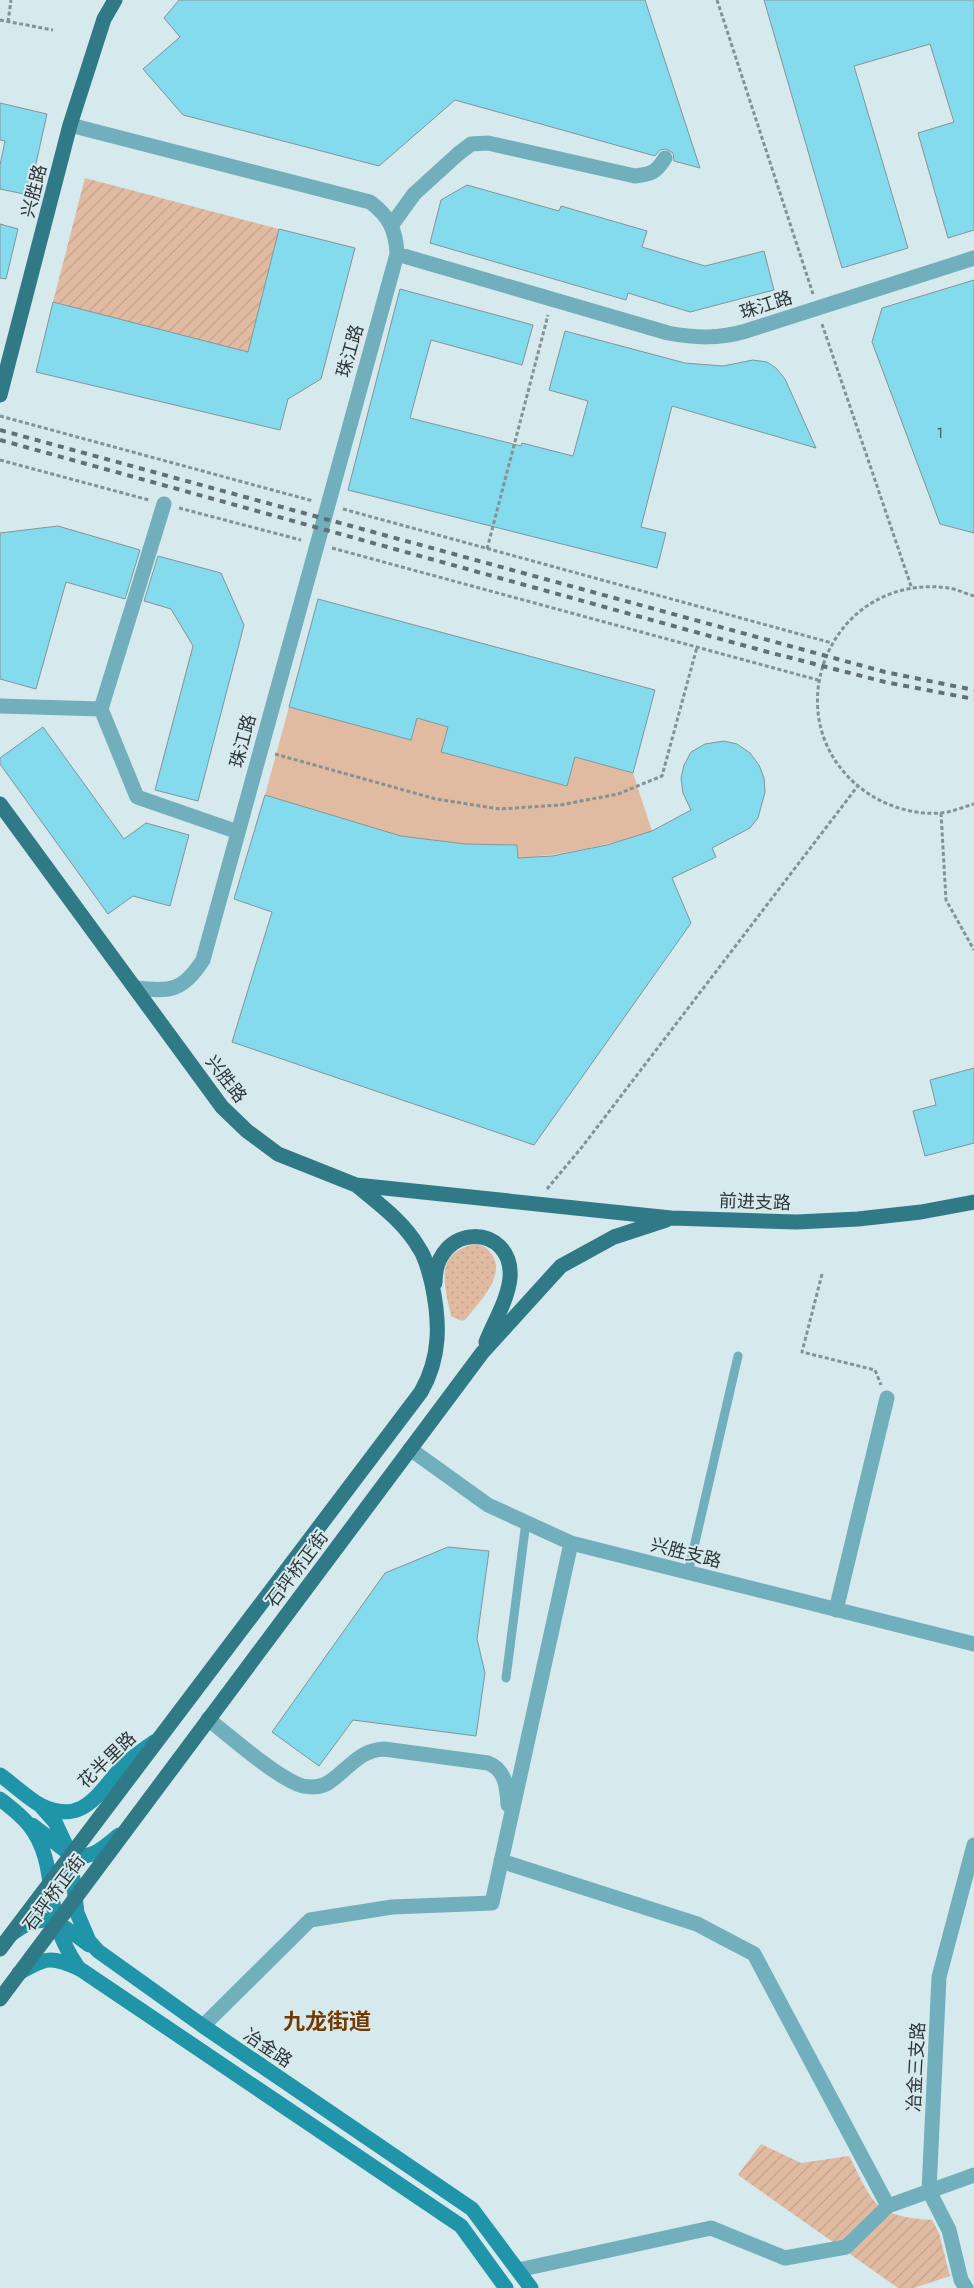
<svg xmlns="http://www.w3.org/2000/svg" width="974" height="2288" viewBox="0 0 974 2288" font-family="Jost,'Noto Sans SC',sans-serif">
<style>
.grass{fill:url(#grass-dots)}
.park{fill:#e1bba1}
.garden{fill:url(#garden-furrows)}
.building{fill:#84dbee;stroke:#839498}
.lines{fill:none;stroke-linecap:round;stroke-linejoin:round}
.path{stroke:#859294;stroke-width:3;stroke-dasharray:4 2.5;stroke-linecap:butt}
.lane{stroke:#72afbd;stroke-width:9}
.street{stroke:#72afbd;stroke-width:15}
.secondary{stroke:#2094a9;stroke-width:15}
.primary{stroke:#307a88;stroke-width:15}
.rail{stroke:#646f71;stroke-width:4;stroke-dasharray:6 6;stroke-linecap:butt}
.labels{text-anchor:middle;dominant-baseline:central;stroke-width:4;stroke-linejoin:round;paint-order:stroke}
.number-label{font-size:15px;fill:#445f65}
.street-label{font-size:18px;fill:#2f3637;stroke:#d6e9ed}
.district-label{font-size:22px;font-weight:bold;fill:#723900;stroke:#d6e9ed}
</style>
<defs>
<pattern id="grass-dots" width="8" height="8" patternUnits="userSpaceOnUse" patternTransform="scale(1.25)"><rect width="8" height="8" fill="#e1bba1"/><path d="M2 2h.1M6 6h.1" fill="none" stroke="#c1a18b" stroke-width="1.8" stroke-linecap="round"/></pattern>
<pattern id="garden-furrows" width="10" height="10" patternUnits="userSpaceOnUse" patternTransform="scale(1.25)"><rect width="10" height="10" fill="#e1bba1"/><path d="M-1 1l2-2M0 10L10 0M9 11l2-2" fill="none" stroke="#c1a18b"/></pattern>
</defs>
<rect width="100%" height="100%" fill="#d6e9ed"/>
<path class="grass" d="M475,1244C482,1245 487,1247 491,1253C508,1275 478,1303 465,1320L462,1321L451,1316C444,1283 434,1253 475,1244Z"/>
<path class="park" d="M289,707L411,740L417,718L448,727L441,752L566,786L575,757L633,773L652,831C608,845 565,855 518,858L516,845L465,844L401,836L265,795Z"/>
<path class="garden" d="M85,178L279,229L248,352L53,302Z
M761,2144L801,2163L849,2156C874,2204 873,2216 932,2220L939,2233L950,2276L914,2288H898L738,2175Z"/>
<path class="building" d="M179,0H645L700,168L674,161L673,153L666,149L660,150L655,156L455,100L379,166L183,115L143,69L180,37L164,18Z
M764,0H974V230L948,238L918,133L954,122L930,44L854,66L908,248L842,268Z
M0,103L47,114L29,195L0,189V165L5,141L0,140Z
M467,185L559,211L561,206L647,231L642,247L705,266L764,251L774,290L690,312L628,293L626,300L430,243L441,200Z
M0,224L18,229L6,279L0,278Z
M279,229L355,248L321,379L288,399L280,430L36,372L53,302L248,352Z
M974,280V533L940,524L872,342L882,308Z
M400,289L533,325L522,365L431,340L410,418L521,446L522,443L573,456L588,401L549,390L565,331L685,363L723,366L753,360L767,362L776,368L785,379L816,448L672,406L641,527L666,533L657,568L348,490Z
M58,526L140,550L125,599L66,582L36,689L0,679V533Z
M158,556L221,573L244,625L198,801L155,790L193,646L171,609L144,601Z
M318,599L655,690L633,773L575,757L567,786L441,752L448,727L417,718L411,740L289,707Z
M43,727L124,839L146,823L189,835L170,906L133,896L108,914L0,764V758Z
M724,741L737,744L750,753L759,765L764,778L765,792L758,818L750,828L712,848L716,857L672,878L691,923L534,1145L232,1042L272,912L234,899L265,795L401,836L465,844L517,845L518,858L552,856L607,845L652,831L691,810L683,793L681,778L684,765L691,752L705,744Z
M974,1068V1143L925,1156L913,1111L936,1105L930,1080Z
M448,1547L489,1551L477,1639L485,1673L476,1736L353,1720L319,1766L272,1732L385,1573Z"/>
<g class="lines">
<path class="path" d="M717,0L813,294
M0,20L53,30
M8,22L11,0
M822,324L912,589
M0,416L313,501
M0,460L149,500
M179,508L301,540
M343,509L832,643
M332,548L818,680
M487,549L548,315
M974,596C966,594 957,589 949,588C825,571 767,730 872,796C892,808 917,815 941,813C952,812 963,807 974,804
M275,754L436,799L500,809L560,805L618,794L662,776L697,647
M941,813L946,900L974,950
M547,1189L582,1147L857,787
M822,1274L802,1352L875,1370L881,1385"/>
<path class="lane" d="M688,1573L738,1356
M506,1678L526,1522"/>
<path class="street" d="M70,125L370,202C389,216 396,230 397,254
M391,226L414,194L458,154L471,144L488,143L635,176C651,174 656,173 665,158
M164,504L101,709L137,797L238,832
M0,706L101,709
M136,988C171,992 183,991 203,960L397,254L668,333C695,338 719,339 746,331L974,258
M410,1449L488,1505L571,1543L974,1644
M836,1610L887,1398
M208,1719C228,1735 281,1781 303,1786C313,1788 324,1787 332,1780C350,1767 360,1750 384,1749L488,1763C506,1770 507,1788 508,1805
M501,1861L697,1924L754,1954L888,2206L974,2175
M203,2026L310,1920L392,1907L492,1903L571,1543
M518,2270L711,2228L785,2258L846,2247L888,2206
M966,2288L961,2280L949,2230L929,2191L939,1977L974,1845"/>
<path class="secondary" d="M0,1775C13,1784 26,1797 40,1805C82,1826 97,1795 121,1768C131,1758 143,1750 154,1742
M0,1799C10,1807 21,1815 29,1825C51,1852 49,1888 56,1920C60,1938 69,1954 79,1969
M39,1804L55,1822L70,1854L77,1913L89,1941L98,1951L203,2026L472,2209L531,2288
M32,1825L70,1854C90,1862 104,1847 119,1835
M13,1933C47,1908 60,1924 89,1945
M19,1973C46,1957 51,1956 80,1969L461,2226L506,2288"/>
<path class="primary" d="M0,395L70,125L104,19L115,0
M0,804L222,1107L247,1131L278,1154L356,1185L671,1218L797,1222L858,1219L921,1212L974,1202
M435,1283C435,1221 514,1223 510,1278C508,1299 494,1322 486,1342
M0,1949L421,1392C441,1357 440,1322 432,1284C429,1272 426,1258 419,1248C404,1222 379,1204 356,1185
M0,1999L482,1353L561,1266L614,1237L666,1220"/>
<path class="rail" d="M0,430L885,672L974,690
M0,440L764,651L885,682L974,699"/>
</g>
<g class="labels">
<g class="number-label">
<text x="940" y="433">1</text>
</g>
<g class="street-label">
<text transform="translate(34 191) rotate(-76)">兴胜路</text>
<text transform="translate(766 305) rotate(-18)">珠江路</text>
<text transform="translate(350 351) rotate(-74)">珠江路</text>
<text transform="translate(243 741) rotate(-75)">珠江路</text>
<text transform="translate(226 1079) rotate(52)">兴胜路</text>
<text transform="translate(755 1202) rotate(2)">前进支路</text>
<text transform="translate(686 1553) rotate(14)">兴胜支路</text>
<text transform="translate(297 1569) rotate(-53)">石坪桥正街</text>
<text transform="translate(107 1760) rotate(-44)">花半里路</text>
<text transform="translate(54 1893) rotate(-53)">石坪桥正街</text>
<text transform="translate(268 2048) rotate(34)">冶金路</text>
<text transform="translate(916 2067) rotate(-87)">冶金三支路</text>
</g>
<g class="district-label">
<text x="327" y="2021">九龙街道</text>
</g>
</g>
</svg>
